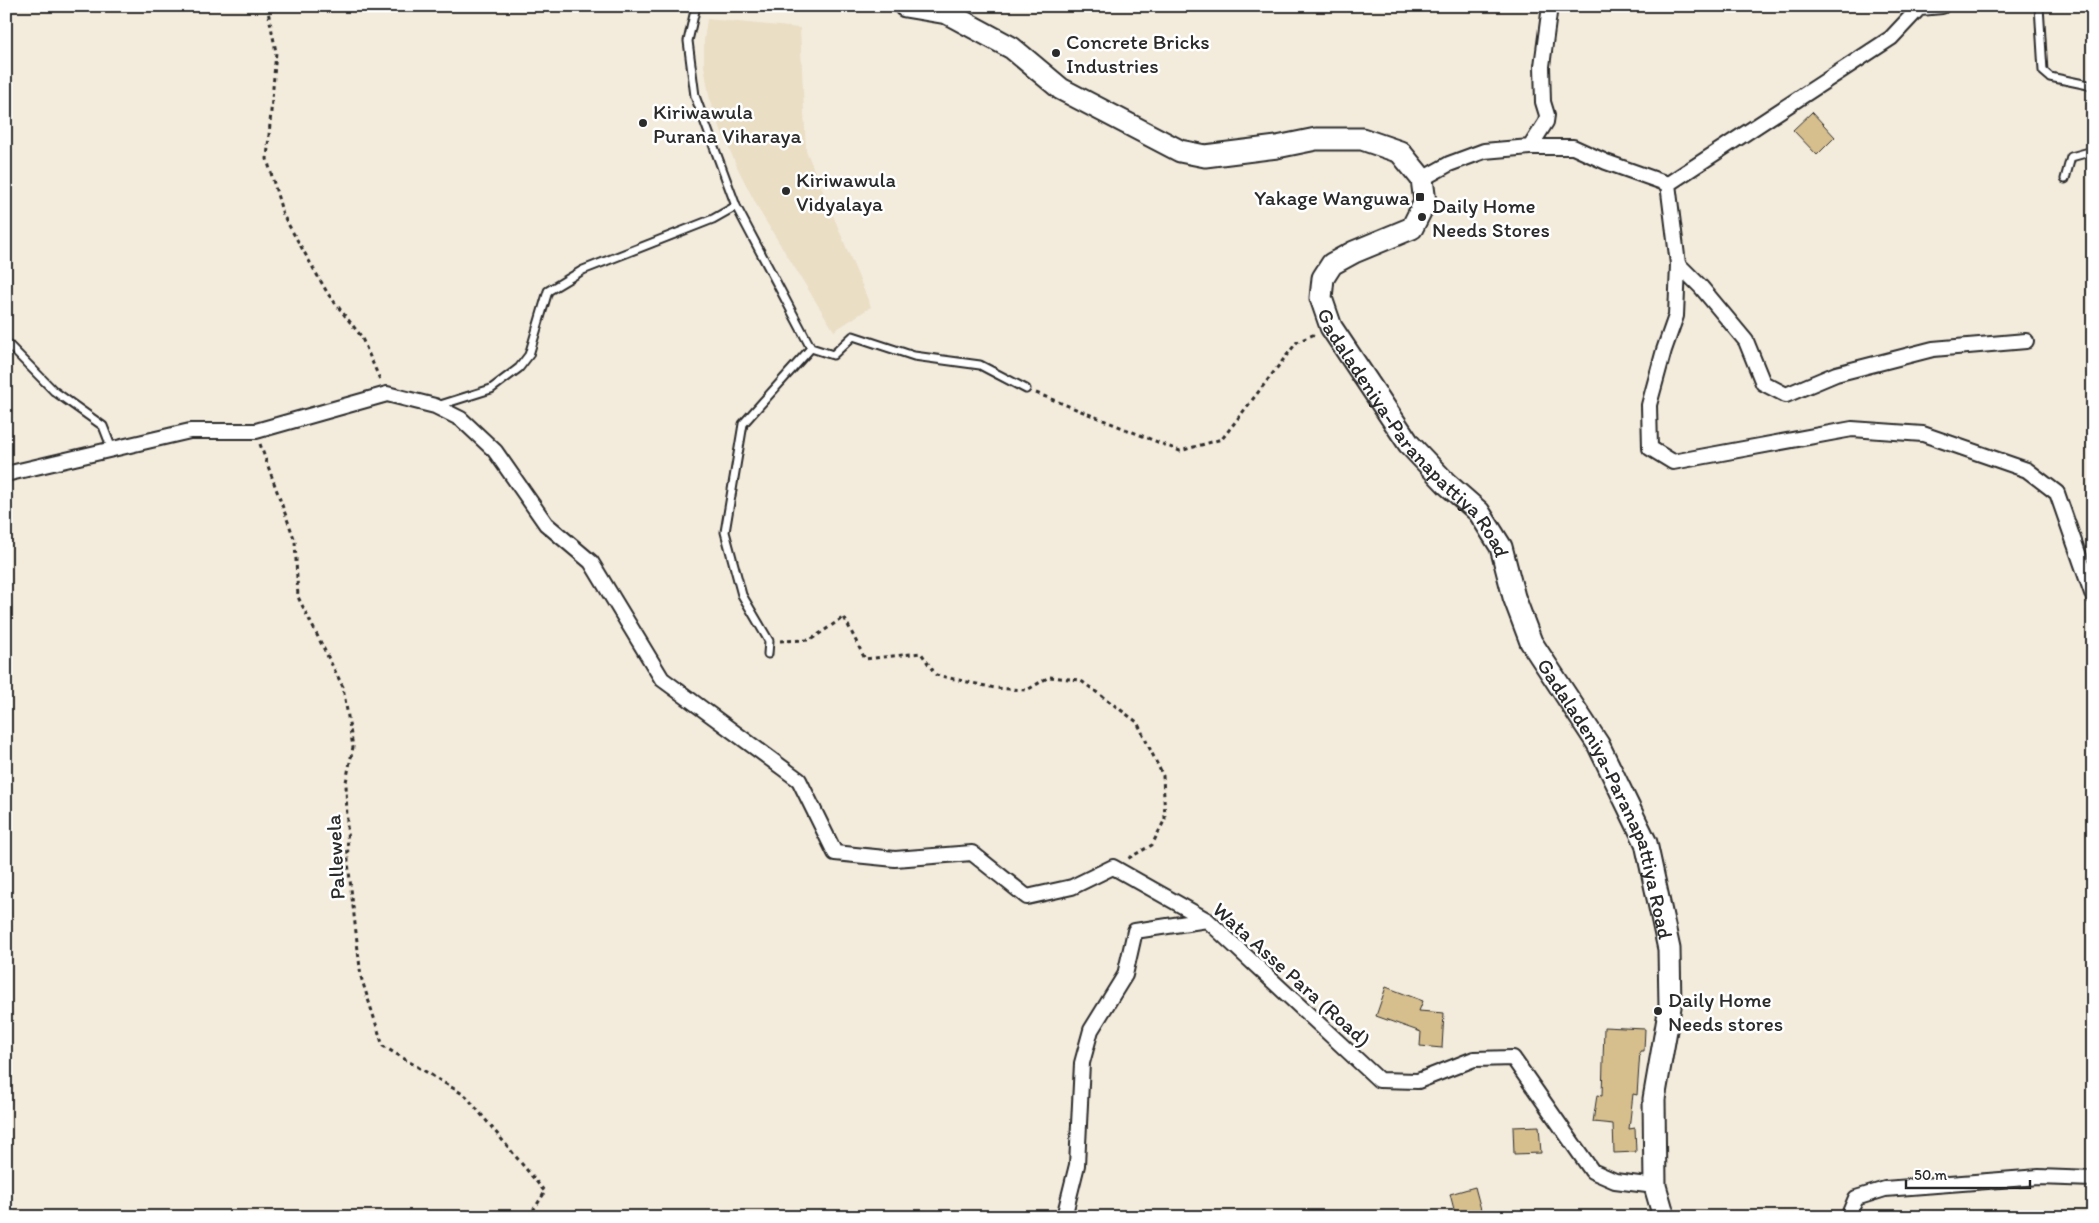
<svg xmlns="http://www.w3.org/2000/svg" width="2099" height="1223" viewBox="0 0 2099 1223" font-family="Itim,sans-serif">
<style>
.built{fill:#eadec5}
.building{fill:#d6be8d;stroke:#2b2b2b}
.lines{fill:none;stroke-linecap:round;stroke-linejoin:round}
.service-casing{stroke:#2b2b2b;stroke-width:11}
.minor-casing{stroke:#2b2b2b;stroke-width:18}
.primary-casing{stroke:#2b2b2b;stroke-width:25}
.path{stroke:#2b2b2b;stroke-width:3;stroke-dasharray:4 4;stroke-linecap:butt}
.service{stroke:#fff;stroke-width:7}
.minor{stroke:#fff;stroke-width:14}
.primary{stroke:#fff;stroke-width:21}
.poi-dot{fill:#2b2b2b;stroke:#fff;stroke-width:2}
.labels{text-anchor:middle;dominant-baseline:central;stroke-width:5;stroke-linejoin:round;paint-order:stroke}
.poi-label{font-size:21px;fill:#2b2b2b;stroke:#fff;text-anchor:start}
.street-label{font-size:21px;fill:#2b2b2b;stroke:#fff}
</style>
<rect width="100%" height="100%" fill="#f3ecdd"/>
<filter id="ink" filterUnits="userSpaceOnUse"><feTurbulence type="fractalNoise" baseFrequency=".02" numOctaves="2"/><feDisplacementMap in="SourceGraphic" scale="10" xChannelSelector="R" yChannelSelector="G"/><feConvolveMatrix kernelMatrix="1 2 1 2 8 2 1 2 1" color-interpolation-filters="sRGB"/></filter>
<g filter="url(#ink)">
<path class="built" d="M707,19L800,28L806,150L871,307L834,331L760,212L738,169L721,130L710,101L704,66V40Z"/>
<path class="building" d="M1812,112L1835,137L1817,155L1793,130Z
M1386,987L1423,1001L1419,1011L1444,1013L1442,1048L1420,1046L1421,1032L1376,1016Z
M1604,1027L1645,1029L1644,1051H1640L1637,1095L1633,1094L1629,1129L1635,1128L1636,1152L1614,1153L1613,1124L1593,1122L1597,1095L1602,1096Z
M1539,1126L1541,1153L1514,1154L1513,1127Z
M1475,1187L1483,1217H1456L1450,1194Z"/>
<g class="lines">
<defs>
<path id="service" d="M696,6L688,41L695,96L736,206L811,348L833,355L853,336L914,356L980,365L1026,389
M2039,6L2043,71L2050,77L2093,86
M2065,179L2071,157L2093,151
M6,342L54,391L103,426L112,449
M437,406L491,389L519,368L529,355L548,291L583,270L713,219L736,206
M768,654L769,641L742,595L725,532L743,424L811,348"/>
<path id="minor" d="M1920,8L1942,6
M1530,147L1546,122L1547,115L1543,102L1542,66L1550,6
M1422,179L1449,164L1484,151L1530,147H1573L1606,162L1668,184L1891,38L1921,6
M1668,184L1678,264L1676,316L1664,350L1649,405L1650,448L1673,462L1852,429L1923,434L2027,470L2057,493L2093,596
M1678,264L1701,287L1746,341L1763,383L1786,395L1836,374L1933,349L2026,341
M6,474L190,431H256L387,394L435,406L461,419L495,451L546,524L591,562L662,679L799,780L835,853L895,859L972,853L1027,897L1072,887L1113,867L1207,920L1379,1080L1418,1081L1474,1059L1513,1058L1592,1171L1615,1181L1655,1186
M1064,1217L1077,1165L1082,1063L1091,1030L1125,975L1135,931L1207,920
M1848,1217L1856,1198L1885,1189L2039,1177L2093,1179"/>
<g id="primary">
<path id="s1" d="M905,6L947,13L1012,48L1061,89L1180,151L1205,156L1277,147L1316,139H1362L1400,152L1422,179L1425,202L1412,228L1354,252L1332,264L1323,278L1321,298L1331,327L1409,444L1447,484L1479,512L1501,547L1514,597L1531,642L1598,744L1646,843L1669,949L1670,1007L1654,1099L1655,1186L1664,1217"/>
</g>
</defs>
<use href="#service" class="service-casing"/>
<use href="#minor" class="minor-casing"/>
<use href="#primary" class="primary-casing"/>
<path class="path" d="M267,6L276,52L267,159L283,215L328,294L361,336L381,382
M1036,393L1180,451L1222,439L1297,342L1315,334
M260,444L295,541L298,597L343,687L353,747L346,782L348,862L361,977L383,1046L466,1096L545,1192L529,1217
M780,641L810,640L844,617L865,659L921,653L936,675L995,688L1027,690L1049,677L1080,680L1137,722L1163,776L1165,819L1152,845L1127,859"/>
<use href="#service" class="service"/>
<use href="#minor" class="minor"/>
<use href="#primary" class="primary"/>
</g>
</g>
<g class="poi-dot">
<circle cx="1056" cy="53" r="5"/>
<circle cx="643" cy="123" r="5"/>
<circle cx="786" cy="191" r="5"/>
<rect x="1415" y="192" width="10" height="10" rx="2.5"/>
<circle cx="1422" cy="217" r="5"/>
<circle cx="1658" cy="1011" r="5"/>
</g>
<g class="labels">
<g class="poi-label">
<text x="1066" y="41">Concrete Bricks<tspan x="1066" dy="24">Industries</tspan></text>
<text x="653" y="111">Kiriwawula<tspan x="653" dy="24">Purana Viharaya</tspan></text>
<text x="796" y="179">Kiriwawula<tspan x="796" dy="24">Vidyalaya</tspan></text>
<text x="1410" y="197" text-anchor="end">Yakage Wanguwa</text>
<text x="1432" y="205">Daily Home<tspan x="1432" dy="24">Needs Stores</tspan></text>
<text x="1668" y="999">Daily Home<tspan x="1668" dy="24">Needs stores</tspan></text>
</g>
<g class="street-label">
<text stroke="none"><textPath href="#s1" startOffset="916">Gadaladeniya-Paranapattiya Road</textPath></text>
<text stroke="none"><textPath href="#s1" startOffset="1336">Gadaladeniya-Paranapattiya Road</textPath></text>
<text transform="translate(335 857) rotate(-93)">Pallewela</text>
<text transform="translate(1292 974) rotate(42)">Wata Asse Para (Road)</text>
</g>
</g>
<rect width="2099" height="1223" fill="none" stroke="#fff" stroke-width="25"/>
<rect x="12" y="12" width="2074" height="1198" fill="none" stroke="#2b2b2b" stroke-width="2" filter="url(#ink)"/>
<path d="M1906 1180v8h124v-8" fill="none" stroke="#2b2b2b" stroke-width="2.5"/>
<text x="1914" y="1180" font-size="15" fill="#2b2b2b" stroke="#ffffff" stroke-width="4" paint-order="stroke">50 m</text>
</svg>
